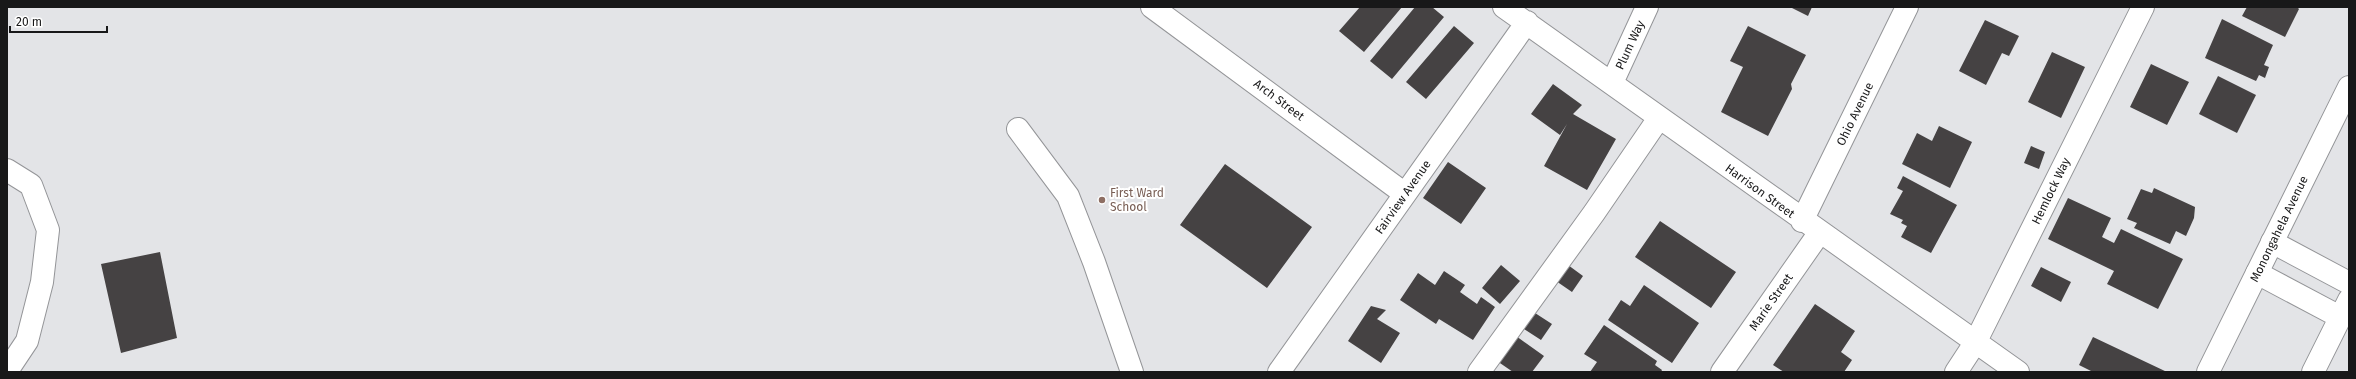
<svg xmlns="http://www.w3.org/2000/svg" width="2356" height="379" viewBox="0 0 2356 379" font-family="'Fira Sans',sans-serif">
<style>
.building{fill:#454243}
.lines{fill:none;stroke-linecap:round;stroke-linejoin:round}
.minor-casing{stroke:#949598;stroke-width:24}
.major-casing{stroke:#949598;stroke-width:24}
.minor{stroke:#fff;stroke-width:22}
.major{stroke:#fff;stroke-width:22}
.education-dot{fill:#8d6e63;stroke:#fff;stroke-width:1.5}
.labels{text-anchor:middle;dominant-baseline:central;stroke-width:4;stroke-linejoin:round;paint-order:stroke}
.street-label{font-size:12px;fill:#181819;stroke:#fff}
.education-label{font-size:12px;fill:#785e54;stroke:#fff;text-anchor:start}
</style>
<rect width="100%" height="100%" fill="#e3e4e7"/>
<path class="building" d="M1360,7H1402L1364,52L1339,31Z
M1415,7H1432L1444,17L1392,79L1370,61Z
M1790,7H1812L1808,16Z
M2247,7H2297L2299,9L2285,37L2242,16Z
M2222,19L2273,45L2264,65L2269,67L2265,78L2259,75L2256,81L2205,58Z
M1985,20L2019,36L2009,56L2002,53L1986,85L1959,71Z
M1454,26L1474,43L1426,99L1406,82Z
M1748,26L1806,55L1791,84L1792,89L1768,136L1721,112L1743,67L1730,61Z
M2052,52L2085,67L2061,118L2028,102Z
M2151,64L2189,82L2167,125L2130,107Z
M2218,76L2256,95L2237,133L2199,114Z
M1553,84L1582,105L1573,114L1616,139L1587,190L1544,166L1567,124L1560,135L1531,114Z
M1939,126L1972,142L1950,188L1902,164L1917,133L1932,141Z
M2031,146L2045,152L2039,169L2024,163Z
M1448,162L1486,188L1461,224L1423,198Z
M1225,164L1312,227L1267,288L1180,225Z
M1903,176L1957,205L1931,253L1901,237L1907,226L1901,223L1903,220L1890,214L1903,191L1897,188Z
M2154,188L2195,207L2194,218L2186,236L2176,231L2170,244L2134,228L2137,223L2127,219L2141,189L2152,193Z
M2068,198L2111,218L2102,237L2114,243L2121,229L2183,259L2158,309L2107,284L2114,271L2048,239Z
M1660,221L1736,272L1711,308L1635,257Z
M160,252L177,338L121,353L101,264Z
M1501,265L1520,281L1500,304L1482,288Z
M1568,265L1583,276L1572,292L1556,281Z
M2041,267L2071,282L2061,302L2031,286Z
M1444,271L1465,285L1460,292L1477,304L1481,297L1495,307L1473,340L1439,319L1436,324L1400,300L1418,273L1435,285Z
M1644,285L1699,323L1672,363L1608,320L1621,300L1630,306Z
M1815,304L1855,331L1841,352L1852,360L1844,372H1784L1773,365Z
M1371,306L1386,310L1377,319L1400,333L1381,363L1348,341Z
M1535,313L1552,324L1541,340L1524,329Z
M1604,325L1657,361L1655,365L1662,370L1661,372H1590L1597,362L1584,354Z
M1516,336L1544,356L1532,372H1513L1497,361Z
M2093,337L2167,372H2093L2079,365Z"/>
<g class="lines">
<defs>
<path id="minor" d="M1152,7L1405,194
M1504,7L2018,372
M1612,83L1647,7
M1018,129L1068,196L1094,262L1132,372
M7,170L31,185L48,230L42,282L27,341L7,371
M1802,221L1907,7
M2272,242L2349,283
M2257,273L2340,317
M1279,372L1527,22
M1479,372L1594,213L1659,118
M1722,372L1820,232
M1956,372L1975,343L2143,7
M2313,372L2349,300"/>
<path id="major" d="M2208,372L2349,87"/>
</defs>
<use href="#minor" class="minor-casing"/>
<use href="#major" class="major-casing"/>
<use href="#minor" class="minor"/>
<use href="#major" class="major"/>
</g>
<circle class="education-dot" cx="1102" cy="200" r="4"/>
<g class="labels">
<g class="street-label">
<text transform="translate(1630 45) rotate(-65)">Plum Way</text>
<text transform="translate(1279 100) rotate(37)">Arch Street</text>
<text transform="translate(1855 114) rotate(-64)">Ohio Avenue</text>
<text transform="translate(1760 191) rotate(36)">Harrison Street</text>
<text transform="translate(2051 191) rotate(-64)">Hemlock Way</text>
<text transform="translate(1403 197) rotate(-55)">Fairview Avenue</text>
<text transform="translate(2279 229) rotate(-64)">Monongahela Avenue</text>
<text transform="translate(1771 302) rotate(-55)">Marie Street</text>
</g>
<g class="education-label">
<text x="1110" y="193">First Ward<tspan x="1110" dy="14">School</tspan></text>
</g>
</g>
<rect width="2356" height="379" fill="none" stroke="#181819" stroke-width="16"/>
<path d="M10 26v6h97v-6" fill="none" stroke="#181819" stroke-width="2"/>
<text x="16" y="26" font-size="12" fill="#181819" stroke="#ffffff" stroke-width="3" paint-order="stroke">20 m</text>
</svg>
